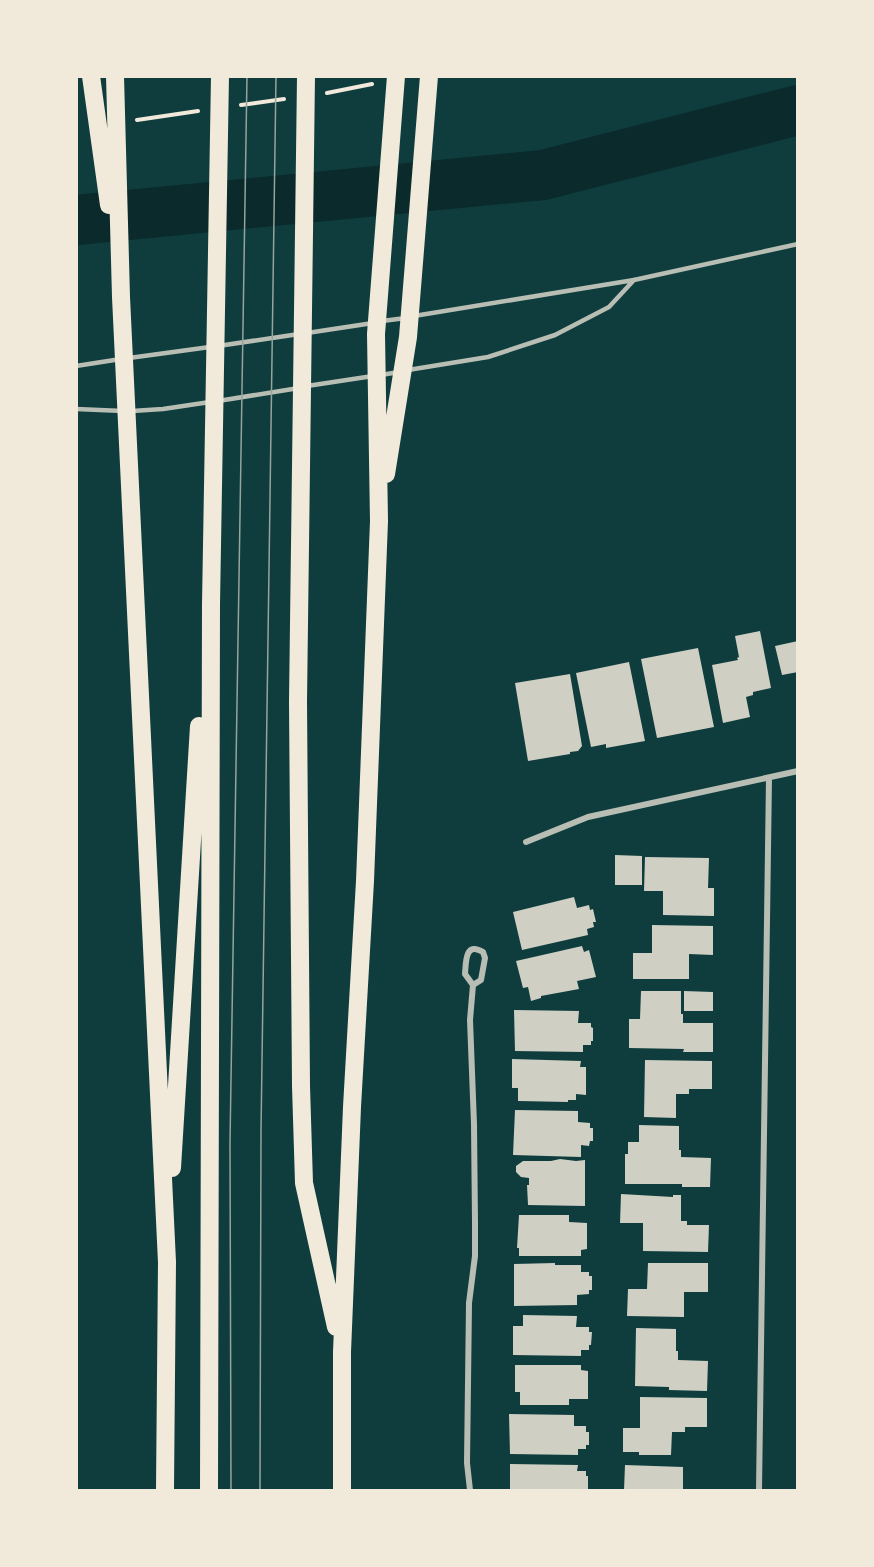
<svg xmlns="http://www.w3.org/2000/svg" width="874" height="1567" viewBox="0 0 874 1567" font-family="Roboto,sans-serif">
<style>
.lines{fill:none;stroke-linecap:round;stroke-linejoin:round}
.river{stroke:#0a2a2b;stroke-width:50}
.building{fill:#cfcfc3}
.path{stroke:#f1e9da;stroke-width:4}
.service{stroke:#b8beb3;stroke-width:4.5}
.minor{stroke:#b8beb3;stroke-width:6}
.motorway{stroke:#f1e9da;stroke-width:18}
.tram{stroke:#97a49c;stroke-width:1.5}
</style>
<rect width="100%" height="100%" fill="#0f3d3e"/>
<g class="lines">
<path class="river" d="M76,220L543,175L798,110"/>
</g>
<path class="building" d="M760,631L771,688L753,692V695L746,697L750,717L723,723L712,665L738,660L737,658L739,657L735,636Z
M798,641V672L782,675L775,646Z
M698,648L714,727L657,738L641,659Z
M629,662L645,741L606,748V744L591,747L576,673Z
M570,674L582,746L578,751L570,752V754L528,761L515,683Z
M615,855L642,856V885H615Z
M645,857L709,858L708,888H714V916L663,915V891H644Z
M574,897L577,908L589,905L590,910L593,909L596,922H593L594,927L587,929L588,935L522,950L513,912Z
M652,925L713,926V955L689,954V979H633V953H652Z
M582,946L584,952L589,950L596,977L577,981L579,989L541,996V998L531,1001L528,987L523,988L516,961Z
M641,991H681V1014H683V1023H713V1052H683L684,1049L629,1048V1019H640Z
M684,991L713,992V1011H684Z
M514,1010L579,1011L578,1023H591V1027L593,1028V1041H591V1045H583V1052L515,1051Z
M512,1059L581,1061L580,1067H586V1095L576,1094V1100H568V1102L518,1101V1088H512Z
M645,1060L712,1061V1089H689V1094H676V1118L644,1117Z
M515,1110L578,1111V1122L590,1123V1128H593V1141H590L589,1146L581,1145V1157L513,1155Z
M639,1125L679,1126V1150H681V1157L711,1158L710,1187H682V1184H625V1154H628V1142H639Z
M560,1159L576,1161L585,1160V1206L528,1205L527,1185H529V1178L521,1177L516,1172V1166L523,1161H551Z
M621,1194L673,1197V1195H681V1221H687V1225H709L708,1252L643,1251V1223H620Z
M519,1215H569V1222L587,1223V1249L581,1250V1256H519V1248H517Z
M555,1263V1265H581V1272H589V1276H592V1290H589V1294L577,1295V1305L514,1306V1264Z
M648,1263H708V1292H684V1317L627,1316L628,1289H647Z
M523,1315L577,1316L576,1327H589V1332H592L591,1345H589V1350H581V1356L513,1355V1326H523Z
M636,1328L676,1329V1351H678V1360L708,1361L707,1391L669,1390V1387L635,1386Z
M515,1365H581V1370L588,1371V1399H569V1405H520V1392H515Z
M640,1397L707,1398V1427H685V1432H672L671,1455H639V1452H623V1428H640Z
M509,1414L574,1415V1426H586V1432H589V1445H586V1449H578V1455L510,1454Z
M510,1464L578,1465L577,1471H586V1476H588V1490H510Z
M625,1465L683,1467V1490H624Z"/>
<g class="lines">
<path class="path" d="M327,93L372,84
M241,105L284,99
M137,120L198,111"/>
<path class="service" d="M414,316L634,280L798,244
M382,321L406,318
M307,333L373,323
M218,346L299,334
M129,358L210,347
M76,366L121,359
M408,370L488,357L555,335L609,307L634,280
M381,375L399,372
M307,386L373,376
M218,401L299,388
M76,409L123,411
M132,411L163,409L210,402"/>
<path class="minor" d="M526,842L588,817L798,771
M470,1490L467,1463L469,1303L475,1256V1223L474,1124L470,1020L473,985L465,974C466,962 465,941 483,952L485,958L481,980L473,985
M759,1490L769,778"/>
<path class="motorway" d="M91,76L109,205
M115,76L121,297L167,1262L165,1490
M306,76L298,702L301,1086L304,1183L336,1327
M386,474L408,337L429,76
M172,1168L199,726
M209,1490L211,604L220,76
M342,1490V1352L352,1107L365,881L379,521L376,334L396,76"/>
<path class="tram" d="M231,1490L230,1143L247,76
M260,1490L261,1132L276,76"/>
</g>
<rect width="874" height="1567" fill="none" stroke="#f1e9da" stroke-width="156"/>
</svg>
